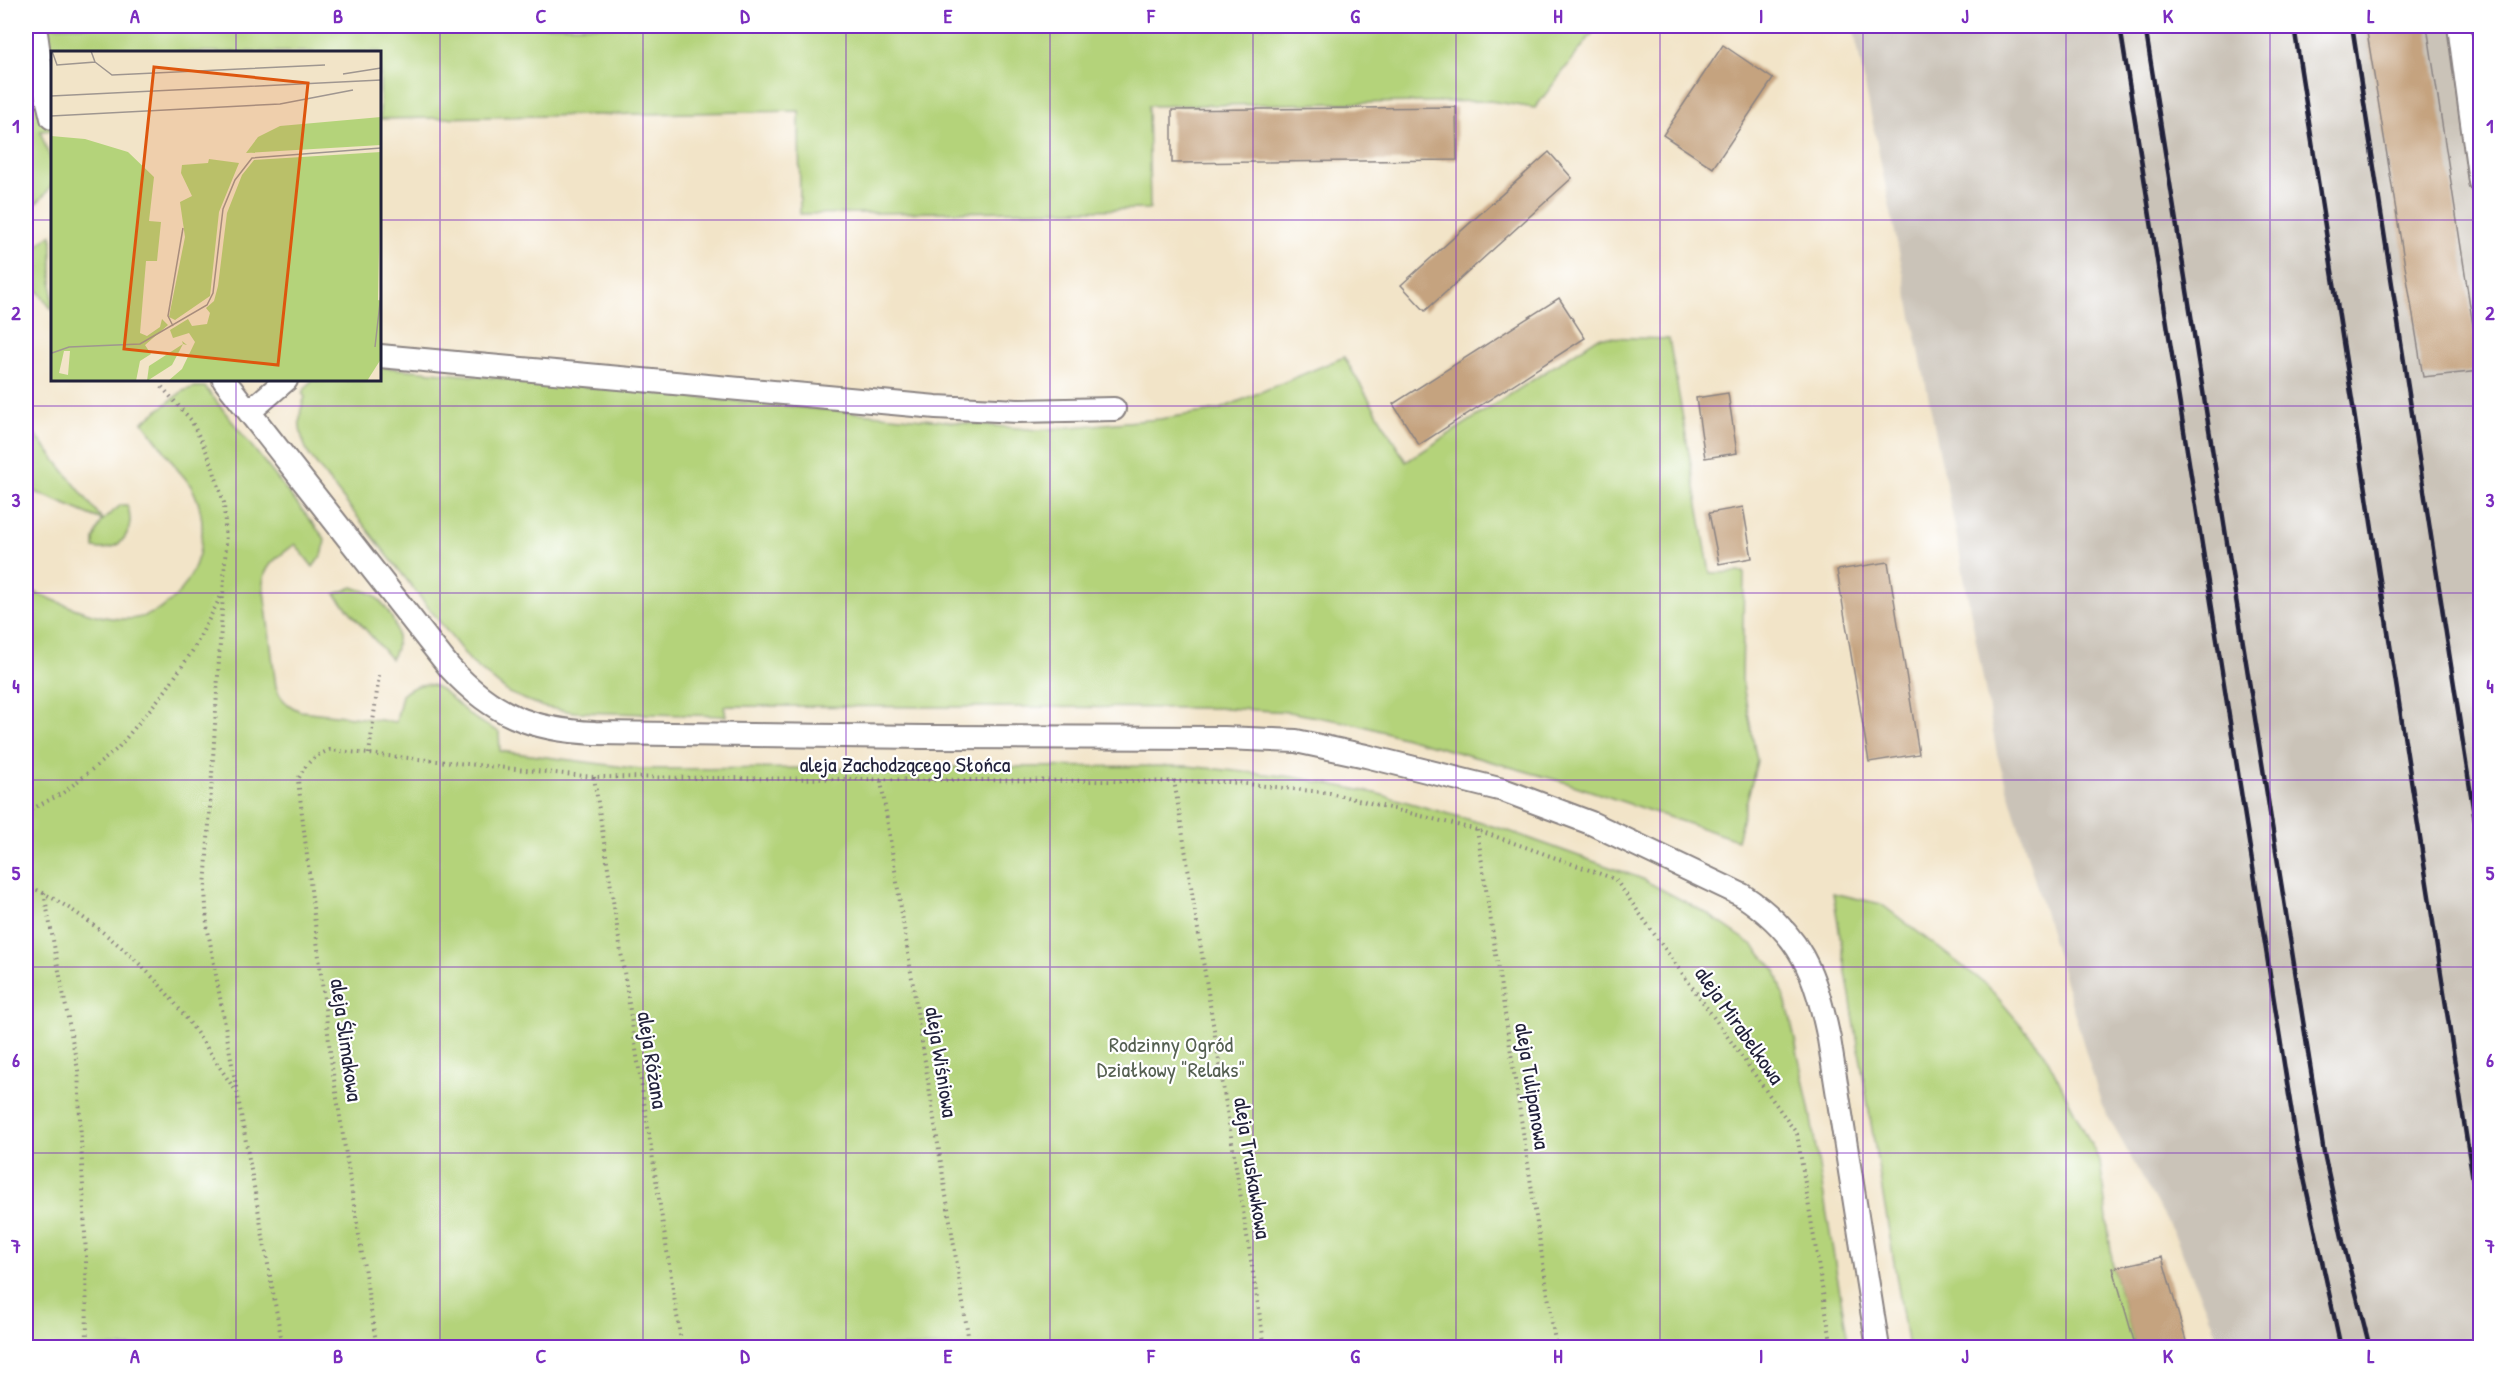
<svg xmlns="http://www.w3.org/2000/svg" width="2506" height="1373" viewBox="0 0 2506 1373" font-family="'Patrick Hand',sans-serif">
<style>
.industrial{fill:#cac3b8}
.green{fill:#b4d37a;stroke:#6b7a5a;stroke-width:1.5}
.building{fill:#c5a37f}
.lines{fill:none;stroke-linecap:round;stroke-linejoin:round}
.lane-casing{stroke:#8a8382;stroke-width:26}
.path{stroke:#8a8382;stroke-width:4;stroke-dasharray:1.5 4.5;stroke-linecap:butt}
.lane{stroke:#fff;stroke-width:22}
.rail{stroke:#22223b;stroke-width:4.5}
.grid{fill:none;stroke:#7b2cbf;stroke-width:1.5;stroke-opacity:0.55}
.labels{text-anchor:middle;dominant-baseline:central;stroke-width:4.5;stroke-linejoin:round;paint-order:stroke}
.street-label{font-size:22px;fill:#22223b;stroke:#fff}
.park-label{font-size:22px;fill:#556051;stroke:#fff}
.inset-road{fill:none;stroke:#9f9690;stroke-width:1.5}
.view{fill:#de560e;fill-opacity:0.15;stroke:#de560e;stroke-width:3}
.inset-edge{fill:none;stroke:#22223b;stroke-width:3}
.neatline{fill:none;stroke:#7b2cbf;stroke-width:2}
.grid-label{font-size:20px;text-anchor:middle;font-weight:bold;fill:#7b2cbf}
</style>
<rect width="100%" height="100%" fill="#fff"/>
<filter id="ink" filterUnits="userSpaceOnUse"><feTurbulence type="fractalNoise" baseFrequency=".0167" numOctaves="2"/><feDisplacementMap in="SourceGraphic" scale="12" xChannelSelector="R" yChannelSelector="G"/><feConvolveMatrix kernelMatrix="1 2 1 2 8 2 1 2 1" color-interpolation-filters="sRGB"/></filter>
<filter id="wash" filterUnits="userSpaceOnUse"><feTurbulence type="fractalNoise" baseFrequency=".008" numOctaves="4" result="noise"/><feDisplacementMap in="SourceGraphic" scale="24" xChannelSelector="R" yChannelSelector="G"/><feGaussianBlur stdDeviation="1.35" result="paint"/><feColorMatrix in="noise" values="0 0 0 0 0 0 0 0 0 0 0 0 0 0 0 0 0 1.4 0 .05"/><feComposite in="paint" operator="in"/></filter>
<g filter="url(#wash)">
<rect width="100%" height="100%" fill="#f2e4c8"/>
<path class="industrial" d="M1853,26H2480V1347H2222L2175,1236L2102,1106L1997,754L1955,528Z"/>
<path class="green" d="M26,26H1598L1535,108L1490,101L1148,106L1150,209L800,214L799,111L380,119V52H52V130L40,131C55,174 66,180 26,212Z
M52,234V310L26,275V255Z
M1599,337L1669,339L1710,573L1744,572L1742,680L1757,761L1737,840L1564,782L1356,724L1289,712L1225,708L724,706L726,716L574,712L543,707L509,693L471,662L309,455C299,435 296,419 305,397L302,393L312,380H380V367L1038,430L1160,419L1218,410L1344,357L1406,462Z
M195,387H205L325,539L323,553L313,567L295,544C280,556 265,563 263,583L276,687C281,700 287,705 300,711L396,722L402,695C433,668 448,698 470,715C479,722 490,727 499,732L500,751L640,769L1187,766L1293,777L1375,793L1506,830L1640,878L1706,913L1753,945L1776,971L1790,1016L1810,1113L1849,1347H26V589C56,600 89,618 121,619C184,622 219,543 194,492C191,484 184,477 178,470C167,454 155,438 143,422L183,391Z
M26,423L103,520L121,505H127C137,529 121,554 94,548V539L102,520L26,488Z
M353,587C360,590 370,591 375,596C393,613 405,637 391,659L335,594Z
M1833,893L1881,904L1986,984L2044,1052L2100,1162L2113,1268L2136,1347H1908Z"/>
<g id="blocks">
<path class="building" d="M2366,26H2427L2480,371L2423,377Z
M1723,45L1773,79L1713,168L1663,135Z
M1456,107L1457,160L1172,163V110Z
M1549,152L1572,178L1425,311L1401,285Z
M1559,298L1585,338L1419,445L1393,404Z
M1728,393L1737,453L1705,458L1696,398Z
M1743,507L1752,558L1719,564L1709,513Z
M1888,562L1919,754L1869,762L1837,570Z
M2162,1257L2188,1348H2136L2113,1268Z"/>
</g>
</g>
<g filter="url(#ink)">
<use href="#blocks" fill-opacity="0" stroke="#8a8382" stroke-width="1.5"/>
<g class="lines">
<defs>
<path id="lane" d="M35,26L42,76L52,118
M2459,26L2480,182
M380,356L936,407L1018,411L1114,409
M224,380L450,668C493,715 532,730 595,733L925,737L1224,738L1296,741L1366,756L1503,790L1591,823L1742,895C1801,934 1815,972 1829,1039L1878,1348
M249,412L286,380"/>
</defs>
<use href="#lane" class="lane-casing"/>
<path class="path" d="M162,387L191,420L210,459L224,503L226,545L205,889L207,925L283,1348
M369,754L379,675
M594,777L682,1348
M1174,780L1265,1348
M881,781L970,1348
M26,812L63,793L117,749L166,690L193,650L222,594
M1477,830L1556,1348
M26,885C72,904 131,951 163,989C190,1020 212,1056 235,1090
M44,893L78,1070L86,1258L87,1348
M377,1348L332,1067L298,780C305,764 313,756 330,750L594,777L1229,782L1330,793L1477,830L1615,879L1797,1134L1832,1348"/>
<use href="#lane" class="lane"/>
<path class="rail" d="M2120,26L2297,1146L2341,1348
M2145,26L2324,1153L2343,1242L2370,1348
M2294,26L2480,1225
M2353,32L2480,853"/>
</g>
</g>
<path class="grid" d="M236,26V52M440,26V1348M643,26V1348M846,26V1348M1050,26V1348M1253,26V1348M1456,26V1348M1660,26V1348M1863,26V1348M2066,26V1348M2270,26V1348M26,220H52M380,220H2480M236,380V1348M26,406H2480M26,593H2480M26,780H2480M26,967H2480M26,1153H2480"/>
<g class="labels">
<g class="street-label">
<text x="905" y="764">aleja Zachodzącego Słońca</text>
<text transform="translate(1740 1025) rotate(55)">aleja Mirabelkowa</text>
<text transform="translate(347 1040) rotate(82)">aleja Ślimakowa</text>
<text transform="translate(653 1060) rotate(81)">aleja Różana</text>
<text transform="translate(942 1062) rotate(81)">aleja Wiśniowa</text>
<text transform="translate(1533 1086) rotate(81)">aleja Tulipanowa</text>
<text transform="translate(1253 1168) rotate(81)">aleja Truskawkowa</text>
</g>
<g class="park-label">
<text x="1171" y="1044">Rodzinny Ogród<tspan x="1171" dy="25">Działkowy "Relaks"</tspan></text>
</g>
</g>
<g transform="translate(51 51)">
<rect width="330" height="330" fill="#f2e4c8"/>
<path d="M330,66V94L195,102L207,86L229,75ZM0,85L34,88L77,101L103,126L98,170L110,171L106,210H95L89,282L96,285L109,276L111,268L117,274L94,294L100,303L89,310L85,330H0ZM13,300H19L17,324L8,322ZM330,101L327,249L330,250V308L316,330H117L131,318L144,291L138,282L122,287L119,279L137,268L141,275L156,273L159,262L155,257L163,250L167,235L176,162L191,124L203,109ZM158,108L188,112L168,161L159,245L124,269L118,266L134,186L129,151L141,145L130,122L131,114L157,112ZM131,290L136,294L132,293L121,314L96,330L98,315L132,293Z" fill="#b4d37a" fill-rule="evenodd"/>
<path class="inset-road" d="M1,0L6,14L44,11L40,0M44,11L61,24L274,14M292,23L330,17M0,45L330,29M0,65L229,53L302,39M122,275L117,265L132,177M324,296L330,243M1,302L18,296L89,293L156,254L162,242L172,158L184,129L201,107L330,97"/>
<path class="view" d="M103,16L257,32L227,314L73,298Z"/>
<rect width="330" height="330" class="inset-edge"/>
</g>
<rect width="2506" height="1373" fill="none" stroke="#fff" stroke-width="66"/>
<rect x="33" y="33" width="2440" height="1307" class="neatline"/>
<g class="grid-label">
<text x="135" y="23">A</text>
<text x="338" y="23">B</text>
<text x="541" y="23">C</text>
<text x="745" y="23">D</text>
<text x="948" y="23">E</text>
<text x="1151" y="23">F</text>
<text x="1355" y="23">G</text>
<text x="1558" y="23">H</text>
<text x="1761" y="23">I</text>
<text x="1965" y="23">J</text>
<text x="2168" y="23">K</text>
<text x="2371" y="23">L</text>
<text x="16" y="133">1</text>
<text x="2490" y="133">1</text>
<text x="16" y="320">2</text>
<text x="2490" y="320">2</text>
<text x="16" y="507">3</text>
<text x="2490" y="507">3</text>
<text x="16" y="693">4</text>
<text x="2490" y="693">4</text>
<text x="16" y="880">5</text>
<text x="2490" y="880">5</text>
<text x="16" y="1067">6</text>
<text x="2490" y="1067">6</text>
<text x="16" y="1253">7</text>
<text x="2490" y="1253">7</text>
<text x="135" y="1363">A</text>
<text x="338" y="1363">B</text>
<text x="541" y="1363">C</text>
<text x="745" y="1363">D</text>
<text x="948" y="1363">E</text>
<text x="1151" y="1363">F</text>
<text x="1355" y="1363">G</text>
<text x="1558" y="1363">H</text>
<text x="1761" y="1363">I</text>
<text x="1965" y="1363">J</text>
<text x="2168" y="1363">K</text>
<text x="2371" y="1363">L</text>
</g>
</svg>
